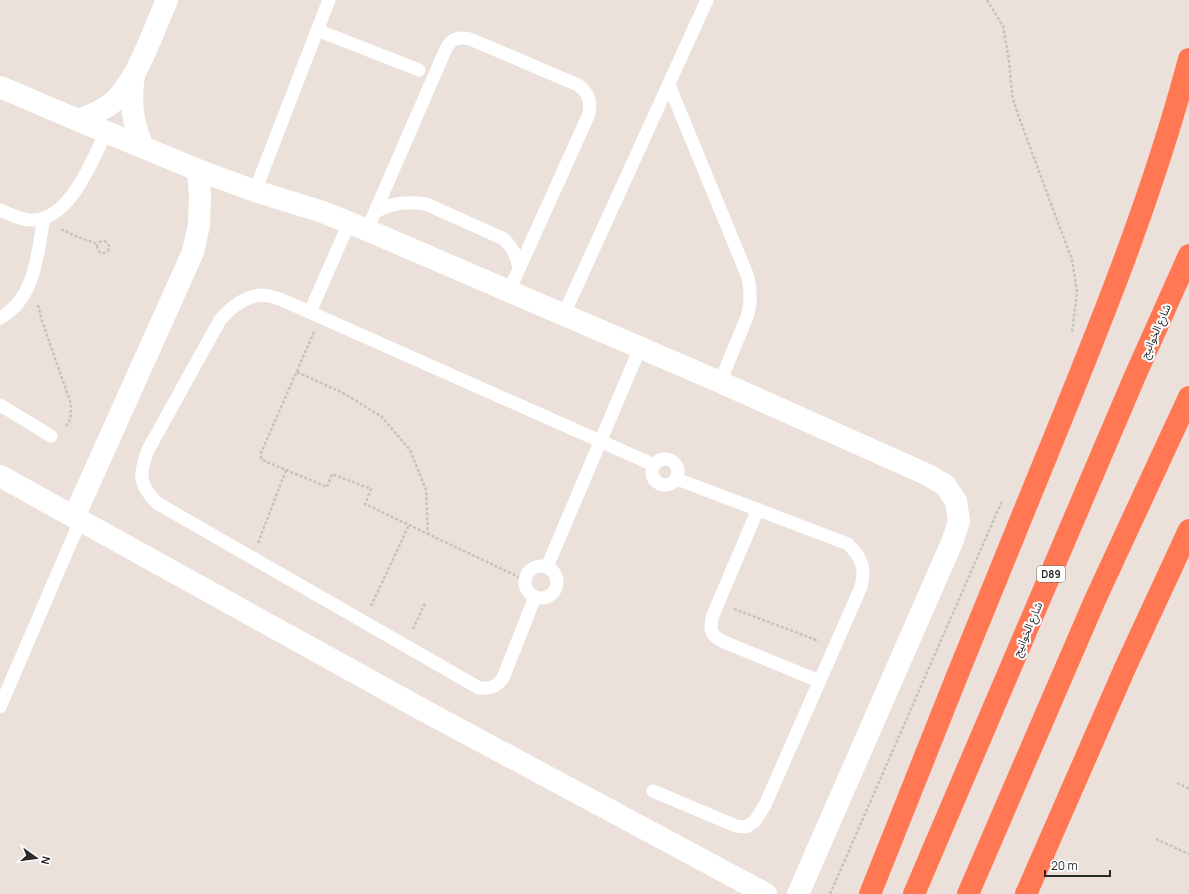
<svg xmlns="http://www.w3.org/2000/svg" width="1189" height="894" viewBox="0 0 1189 894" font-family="Manrope,'Noto Sans Arabic',sans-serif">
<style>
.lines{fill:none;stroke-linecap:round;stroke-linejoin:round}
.path{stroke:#c3c3c3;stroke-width:2.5;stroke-dasharray:3 2;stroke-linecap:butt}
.lane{stroke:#fff;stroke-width:13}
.street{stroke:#fff;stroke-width:22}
.highway{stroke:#ff7853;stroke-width:22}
.labels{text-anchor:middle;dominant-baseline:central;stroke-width:4;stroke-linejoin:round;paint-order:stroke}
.shield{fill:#fff;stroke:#696969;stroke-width:1}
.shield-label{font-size:10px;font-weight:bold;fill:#292929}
.street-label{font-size:11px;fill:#292929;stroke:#fff}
</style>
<rect width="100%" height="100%" fill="#ece1da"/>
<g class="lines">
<path class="path" d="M987,0L1003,26L1009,60L1012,95L1017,112L1072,260L1077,292L1072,332
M61,229L75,236L98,244
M97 247a6 6 0 1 1 12 0a6 6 0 1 1-12 0Z
M38,305L42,321L71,404C71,413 72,420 65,427
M314,332L261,453V457L262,460L327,487L332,474L371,489L365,504L525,580
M297,372L345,394L382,417L410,450L426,490L428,534
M258,543L286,470
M371,606L409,525
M734,609L819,641
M413,629L425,603
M1177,783L1189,789
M1156,839L1189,854
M830,894L1002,501"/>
<path class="lane" d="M317,30L419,70
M669,85L748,277L750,290V304L747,317L720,382
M255,191L329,0
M0,210C9,214 19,219 29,220C69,223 92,161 106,132
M375,212C392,203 407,201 426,204L504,239C513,248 517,256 519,269
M367,230L445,51C450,39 458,36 470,39L578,85C589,93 591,101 589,114L509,291
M310,312L349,223
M564,314L707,0
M0,318C36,298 37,254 44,218
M0,405L51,436
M652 472a13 13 0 1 1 26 0a13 13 0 1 1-26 0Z
M758,509L713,615C709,629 710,636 724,642L819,681
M525 582a16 16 0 1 1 32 0a16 16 0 1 1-32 0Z
M547,567L640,348
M535,597L503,678C496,687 490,689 479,688L157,503C138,484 139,474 148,450L220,320C231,307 244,296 262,295C268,295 275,298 280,299L654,465
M0,707L80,521
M653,791L736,826L746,827L755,821L765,805L861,587C866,568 862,558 848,544L677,479"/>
<path class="street" d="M134,75C130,103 132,121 143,147
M0,87L106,132L198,170L255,191L323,212L367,230L720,382L928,475L945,485L956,501L959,521L953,540L798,894
M79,120C91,115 102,111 112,103C137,82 153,31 167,0
M0,476L423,710L766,894
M74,517L193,252L199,225L200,197L198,170"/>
<path class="highway" d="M870,894C925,754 981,616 1038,477C1094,340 1151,203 1189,59
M914,894L1135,376L1189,255
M968,894L1095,600L1189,397
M1026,894L1125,668L1189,530"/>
</g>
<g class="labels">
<rect class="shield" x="1037" y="566" width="28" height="16" rx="3"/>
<g class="shield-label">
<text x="1051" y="574">D89</text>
</g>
<g class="street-label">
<text transform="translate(1155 331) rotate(-66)">شارع الخوانيج</text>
<text transform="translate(1027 629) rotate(-67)">شارع الخوانيج</text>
</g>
</g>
<g transform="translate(36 858) rotate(104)" stroke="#ffffff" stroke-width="3" paint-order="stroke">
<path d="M0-3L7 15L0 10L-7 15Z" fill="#292929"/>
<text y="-6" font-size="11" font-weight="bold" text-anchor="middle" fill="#292929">N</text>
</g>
<path d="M1045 870v6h65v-6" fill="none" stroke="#292929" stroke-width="2"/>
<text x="1051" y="870" font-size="12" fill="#292929" stroke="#ffffff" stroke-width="3" paint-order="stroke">20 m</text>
</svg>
